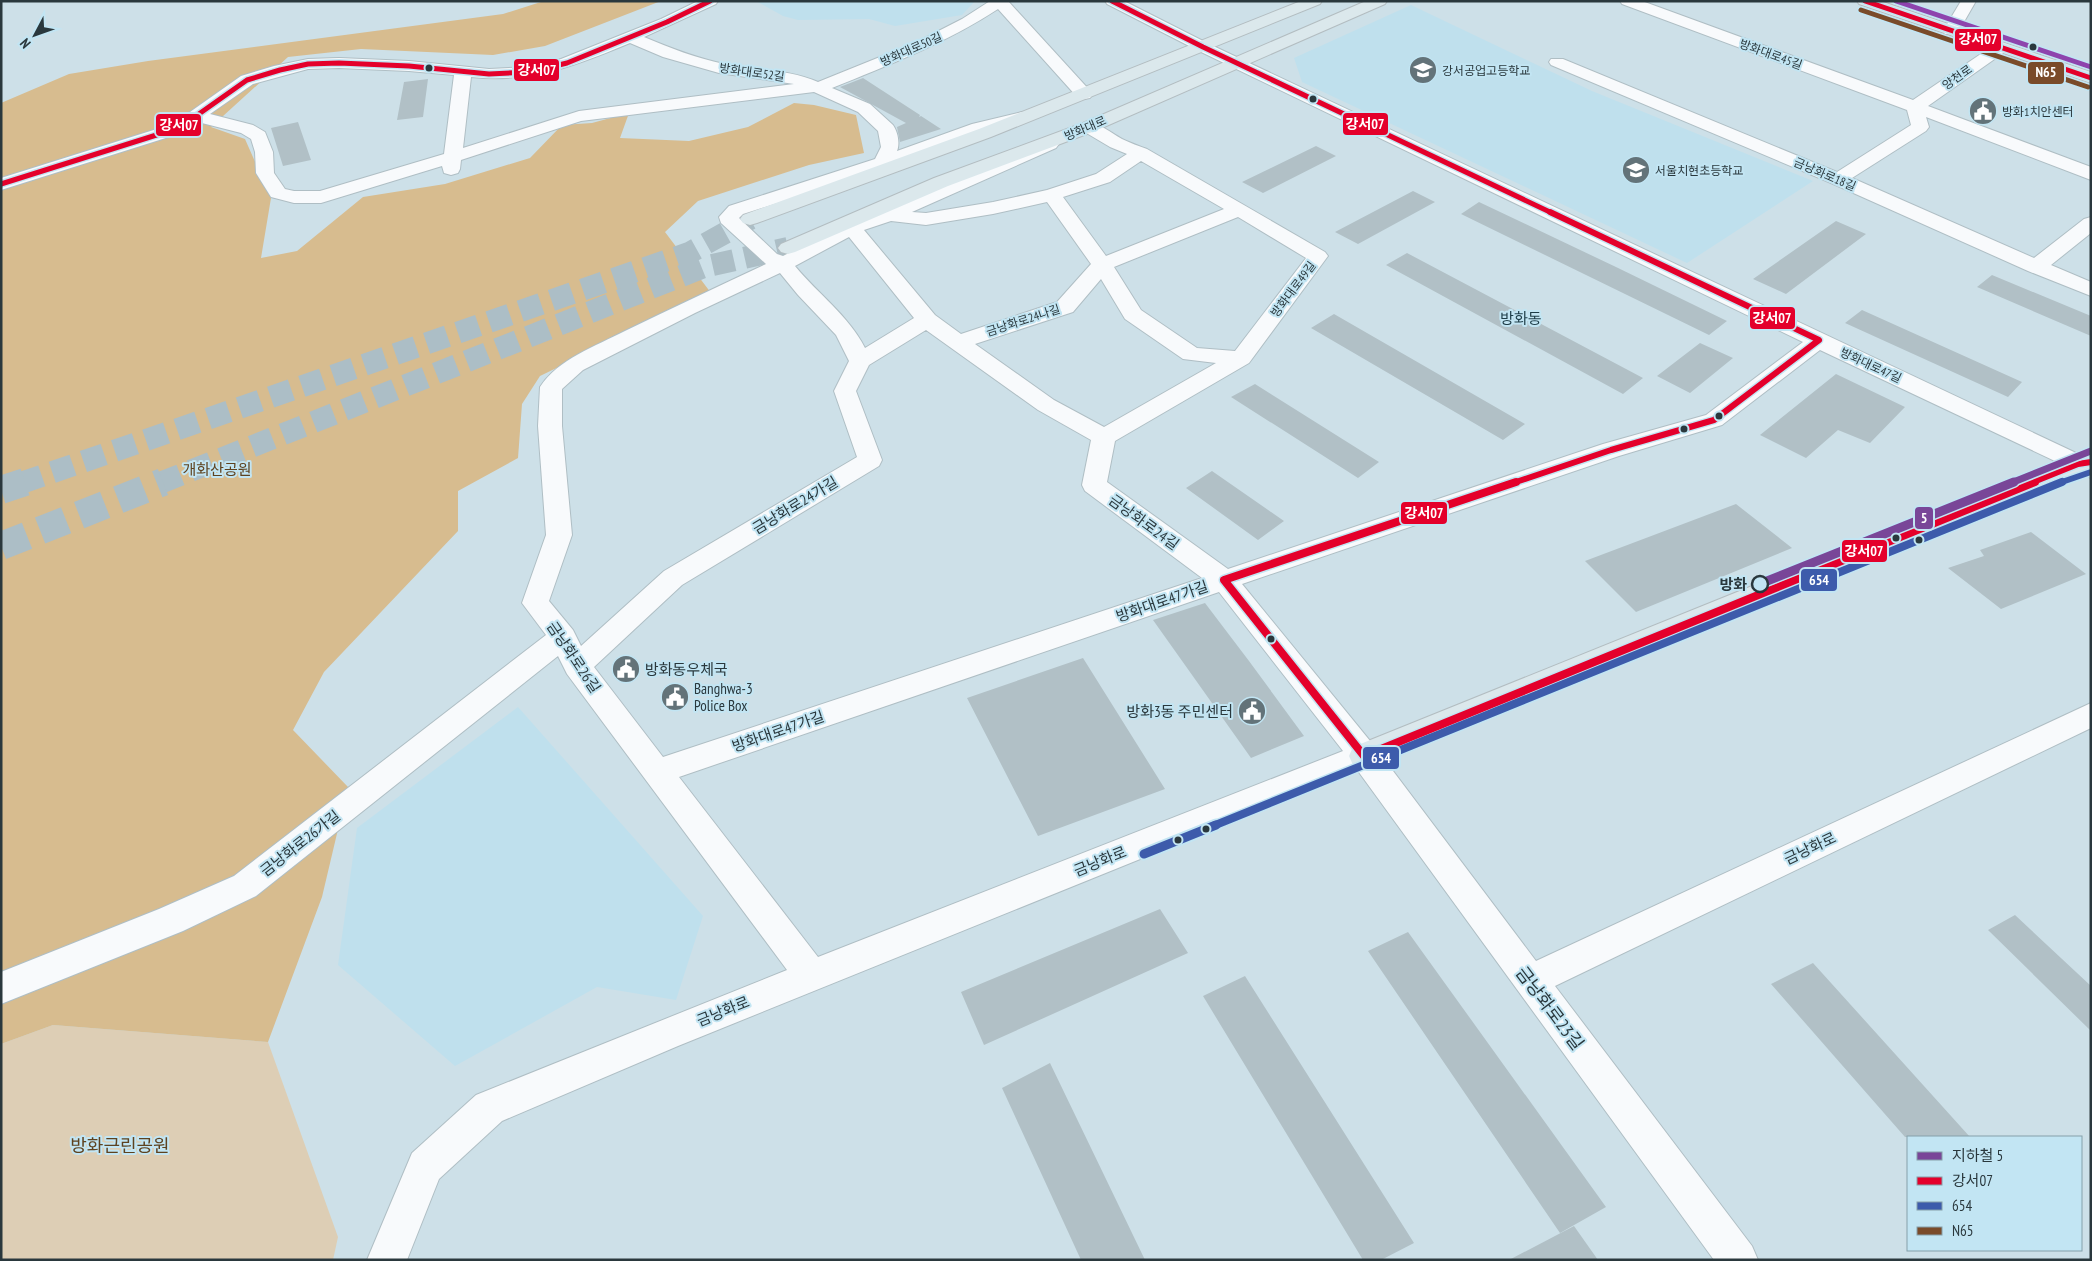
<svg xmlns="http://www.w3.org/2000/svg" width="2092" height="1261" viewBox="0 0 2092 1261" font-family="'PT Sans Narrow','Noto Sans KR',sans-serif">
<style>
.built{fill:#bfe0ed}
.green{fill:#ddceb5}
.forest{fill:#d7bc8f}
.building{fill:#b1c0c6}
.lines{fill:none;stroke-linecap:round;stroke-linejoin:round}
.highway-tunnel-far1{stroke:#acbec6;stroke-width:22;stroke-dasharray:22 11;stroke-linecap:butt}
.highway-tunnel{stroke:#acbec6;stroke-width:28;stroke-dasharray:28 14;stroke-linecap:butt}
.minor-casing{stroke:#afbec4;stroke-width:2}
.major-casing{stroke:#b3bdc1;stroke-width:2}
.minor{fill:#f8fafc;fill-rule:evenodd}
.major{fill:#dbe8ec;fill-rule:evenodd}
.bus-1-far2-casing{stroke:#c2e5f3;stroke-width:8}
.bus-1-far1-casing{stroke:#c2e5f3;stroke-width:9}
.bus-1-casing{stroke:#c2e5f3;stroke-width:11}
.bus-2-far2-casing{stroke:#c2e5f3;stroke-width:9}
.bus-2-far1-casing{stroke:#c2e5f3;stroke-width:11}
.bus-2-casing{stroke:#c2e5f3;stroke-width:13}
.bus-3-casing{stroke:#c2e5f3;stroke-width:8}
.bus-4-casing{stroke:#c2e5f3;stroke-width:8}
.bus-1-far2{stroke:#e4002b;stroke-width:5}
.bus-1-far1{stroke:#e4002b;stroke-width:6}
.bus-1{stroke:#e4002b;stroke-width:8}
.bus-2-far2{stroke:#3d5bab;stroke-width:6}
.bus-2-far1{stroke:#3d5bab;stroke-width:8}
.bus-2{stroke:#3d5bab;stroke-width:9}
.bus-3{stroke:#7a4b2a;stroke-width:5}
.bus-4{stroke:#8e44ad;stroke-width:5}
.metro-1-far1-casing{stroke:#c2e5f3;stroke-width:10}
.metro-1-casing{stroke:#c2e5f3;stroke-width:12}
.metro-1-far1{stroke:#794698;stroke-width:7}
.metro-1{stroke:#794698;stroke-width:9}
.bus-dot{fill:#2a383d;stroke:#c2e5f3;stroke-width:2}
.stop-dot{fill:#c2e5f3;stroke:#2a383d;stroke-width:2.5}
.labels{text-anchor:middle;dominant-baseline:central;stroke-width:4;stroke-linejoin:round;paint-order:stroke}
.far-street-label{font-size:12px;fill:#2a383d;stroke:#c2e5f3}
.far-poi-label{font-size:12px;fill:#2a383d;stroke:#c2e5f3;text-anchor:start}
.far-quarter-label{font-size:15px;fill:#1d3c47;stroke:#c2e5f3}
.park-label{font-size:15px;fill:#5e421f;stroke:#c2e5f3}
.street-label{font-size:15px;fill:#2a383d;stroke:#c2e5f3}
.stop-label{font-size:15px;font-weight:bold;fill:#2a383d;stroke:#c2e5f3;text-anchor:end}
.poi-label{font-size:15px;fill:#2a383d;stroke:#c2e5f3;text-anchor:start}
.near-street-label{font-size:18px;fill:#2a383d;stroke:#c2e5f3}
.near-park-label{font-size:18px;fill:#5e421f;stroke:#c2e5f3}
.line-badge{stroke:#c2e5f3;stroke-width:2}
.badge-label{font-size:14px;text-anchor:middle;font-weight:bold;fill:#fff}
</style>
<rect width="100%" height="100%" fill="#cde0e8"/>
<path class="built" d="M756,1H975L962,15L895,26L869,19L798,20L783,16Z
M1411,5L1592,91L1813,181L1687,263L1302,82L1294,58Z
M518,707L703,916L676,1000L597,987L455,1066L338,965L357,828Z"/>
<path class="green" d="M53,1025L268,1042L338,1237L333,1260H1V1044Z"/>
<path class="forest" d="M544,1H661L545,46L493,55L361,49L288,57L211,127L245,139L271,198L261,258L297,251L363,197L445,184L530,158L562,125L592,123L629,113L620,138L689,141L748,127L794,103L814,105L856,115L864,153L809,165L698,201L665,232L711,293L540,376L522,404L518,458L458,491V531L324,672L293,730L348,787L322,897L268,1042L53,1025L1,1044V103L69,74L148,61L503,14Z"/>
<path class="building" d="M863,78L920,115L919,117L921,116L941,129L900,142L897,127L906,123L840,87Z
M428,79L423,117L397,120L404,82Z
M298,122L311,160L283,166L271,128Z
M1316,146L1336,156L1263,193L1242,182Z
M1413,191L1435,202L1358,244L1335,232Z
M1479,202L1616,267L1727,321L1709,335L1461,214Z
M1836,221L1866,234L1786,294L1753,279Z
M1407,253L1528,317L1643,378L1623,394L1386,265Z
M1992,275L2091,316V336L1977,287Z
M1862,310L2022,382L2008,397L1845,323Z
M1334,314L1525,424L1503,440L1311,328Z
M1700,343L1733,358L1690,393L1657,376Z
M1836,374L1905,407L1870,443L1838,430L1806,458L1760,435Z
M1255,384L1379,462L1358,478L1231,397Z
M1212,471L1284,521L1258,540L1186,488Z
M1736,504L1792,548L1636,612L1585,561Z
M2031,532L2086,574L2001,609L1948,568L1984,556L1980,550Z
M1205,603L1249,661L1304,736L1251,758L1153,620Z
M1083,658L1165,789L1038,836L967,698Z
M1160,909L1188,953L984,1045L961,992Z
M2015,915L2091,986V1031L1988,930Z
M1408,932L1606,1207L1560,1233L1368,951Z
M1813,963L1970,1137H1905L1771,984Z
M1245,976L1414,1243L1381,1260H1363L1203,996Z
M1050,1063L1145,1260H1081L1002,1088Z
M1574,1226L1598,1260H1509Z"/>
<g class="lines">
<path class="highway-tunnel-far1" d="M21,483L689,253L750,219
M160,483L704,267L788,248"/>
<path class="highway-tunnel" d="M1,490L25,482
M1,546L163,482"/>
<defs>
<path id="minor" d="M698,1H718L716,4L644,37C670,48 696,58 724,64C756,71 788,69 818,82L917,42L962,19L990,1H1008L1093,94L1090,98L1084,99L1078,98L998,9C946,43 889,65 832,88L870,104L893,125C898,132 900,144 897,151L972,124L1022,112L1028,113L1031,117L1028,121L984,132L889,167L743,214L739,218L777,254L783,256L845,224L881,211L1044,140L1050,139L1056,140L1059,144L1056,148L912,212L926,213L993,202L1047,190L1096,174L1127,154L1110,147L1083,131L1080,127L1083,123C1097,120 1109,132 1122,139C1130,143 1139,146 1147,149L1325,252L1328,256L1249,363L1115,441L1107,482L1228,569L1603,444L1706,415L1803,342L1197,50L1107,4L1105,1H1124L1209,44L2091,460V478L1820,350L1722,425L1619,456L1242,584L1375,747L1536,961L2091,703V728L1555,986L1752,1246L1758,1260H1714L1358,771L678,1046L502,1121L439,1179L407,1260H367L412,1153L476,1095L787,970L567,674L558,656L256,896L183,931L1,1004V972L159,909L234,876L546,635L522,603L546,535L538,426L540,387C558,359 596,346 625,331C672,308 719,286 766,264L721,223L719,217L729,206L875,159L881,147L878,131L858,112L814,92L581,121L461,160L460,169L458,173L451,175L444,173L442,166L321,203H294L271,197L256,173L255,152L251,139L241,133L198,122L172,136L1,190V178L160,128L190,112L241,76L274,66L308,59L339,58L409,61L489,69L530,67L561,59L661,19ZM630,43L663,57L719,73L794,84L579,111L463,148L471,77C532,83 575,66 630,43ZM339,68L409,71L454,75L444,154L320,191H294L285,189L274,173L273,152L265,132L253,125L210,114L253,84L308,69ZM1141,161L1224,209L1106,256L1063,197L1110,182ZM1047,202L1091,264L1057,302L961,334L935,315L864,230L891,221L926,225L993,214ZM1238,217L1306,258L1235,351L1197,348L1141,310L1114,267ZM849,237L914,318L865,348C849,316 818,294 795,266ZM780,273L798,295L836,335L849,361L834,391L857,457L664,571L581,646L573,630L549,601L572,535L562,426V389L583,370L695,313ZM1101,279L1125,319L1183,359L1216,363L1104,427L1054,400L975,344L1073,312ZM926,330L1038,410L1091,440L1082,485L1085,491L1202,578L663,757L594,667L682,585L879,466L882,460L856,391L869,365ZM1219,592L1343,751L818,957L679,777Z
M1620,1H1642L1913,100L1994,45H2006L2008,48L2006,51L1928,106L2091,167V180L1926,117L1929,127L1926,131L1852,178L2034,258L2084,219L2091,217V233L2051,265L2091,282V296L2028,271L1831,183L1551,65L1549,62L1551,59H1563L1837,172L1911,125L1907,110L1622,4Z
M1961,1H1976L1957,34H1945L1943,31Z"/>
<path id="major" d="M1301,1H1322L1320,4L991,137L757,223L750,225L743,223L740,219L743,215L979,129Z
M1366,1H1387L1385,4L1095,131L948,186L795,252L788,254L781,252L778,248L781,244L934,178L1083,123Z
M1857,1H1880L2091,72V83L1859,4Z
M2091,454V470L2083,471L1375,765L1364,768L1353,765L1349,756L1353,747L2069,458Z"/>
</defs>
<use href="#minor" class="minor-casing"/>
<use href="#major" class="major-casing"/>
<use href="#minor" class="minor"/>
<use href="#major" class="major"/>
<defs>
<path id="bus-1-far2" d="M1112,1L1203,47L1552,213
M1865,1L2091,78
M1,184L166,132L196,116L247,80L280,70L308,64L339,63L409,66L489,74L530,72L567,63L667,22L710,1"/>
<path id="bus-1-far1" d="M1513,483L1611,450L1714,420L1819,340L1550,212
M2031,483L2078,464L2091,462"/>
<path id="bus-1" d="M1516,482L1224,580L1364,756L2035,482"/>
<path id="bus-2-far2" d="M2059,483L2091,472"/>
<path id="bus-2-far1" d="M1213,826L2062,482"/>
<path id="bus-2" d="M1144,854L1216,825"/>
<path id="bus-3" d="M1861,10L2088,87"/>
<path id="bus-4" d="M1896,1L2091,67"/>
</defs>
<use href="#bus-1-far2" class="bus-1-far2-casing"/>
<use href="#bus-1-far1" class="bus-1-far1-casing"/>
<use href="#bus-1" class="bus-1-casing"/>
<use href="#bus-2-far2" class="bus-2-far2-casing"/>
<use href="#bus-2-far1" class="bus-2-far1-casing"/>
<use href="#bus-2" class="bus-2-casing"/>
<use href="#bus-3" class="bus-3-casing"/>
<use href="#bus-4" class="bus-4-casing"/>
<use href="#bus-1-far2" class="bus-1-far2"/>
<use href="#bus-1-far1" class="bus-1-far1"/>
<use href="#bus-1" class="bus-1"/>
<use href="#bus-2-far2" class="bus-2-far2"/>
<use href="#bus-2-far1" class="bus-2-far1"/>
<use href="#bus-2" class="bus-2"/>
<use href="#bus-3" class="bus-3"/>
<use href="#bus-4" class="bus-4"/>
<defs>
<path id="metro-1-far1" d="M2011,483L2091,451"/>
<path id="metro-1" d="M1757,585L2014,482"/>
</defs>
<use href="#metro-1-far1" class="metro-1-far1-casing"/>
<use href="#metro-1" class="metro-1-casing"/>
<use href="#metro-1-far1" class="metro-1-far1"/>
<use href="#metro-1" class="metro-1"/>
</g>
<defs>
<symbol id="school-disc" viewBox="-11 -11 22 22"><circle r="9.5" fill="#637379" stroke="#c2e5f3"/><path d="M0-5L7-2L0 1L-7-2ZM-4 1L0 2.5L4 1V4Q0 6-4 4Z" fill="#fff"/></symbol>
<symbol id="civic-disc" viewBox="-11 -11 22 22"><circle r="9.5" fill="#637379" stroke="#c2e5f3"/><path d="M-.6-6.5H3V-4.5H.6V-3L4-1V1h2V6H-6V1h2V-1L-.6-3ZM-1.2 2.5V6h2.4V2.5Z" fill="#fff"/></symbol>
</defs>
<g fill-rule="evenodd">
<use href="#school-disc" x="1407" y="54" width="32" height="32"/>
<use href="#civic-disc" x="1967" y="95" width="32" height="32"/>
<use href="#school-disc" x="1620" y="154" width="32" height="32"/>
<use href="#civic-disc" x="610" y="653" width="32" height="32"/>
<use href="#civic-disc" x="659" y="681" width="32" height="32"/>
<use href="#civic-disc" x="1236" y="695" width="32" height="32"/>
</g>
<g class="bus-dot">
<circle cx="2033" cy="47" r="4.5"/>
<circle cx="429" cy="68" r="4.5"/>
<circle cx="1313" cy="99" r="4.5"/>
<circle cx="1719" cy="416" r="4.5"/>
<circle cx="1684" cy="429" r="4.5"/>
<circle cx="1896" cy="538" r="4.5"/>
<circle cx="1919" cy="540" r="4.5"/>
<circle cx="1271" cy="639" r="4.5"/>
<circle cx="1206" cy="829" r="4.5"/>
<circle cx="1178" cy="840" r="4.5"/>
</g>
<circle class="stop-dot" cx="1760" cy="584" r="8"/>
<g class="labels">
<g class="far-street-label">
<text transform="translate(911 49) rotate(-24)">방화대로50길</text>
<text transform="translate(1771 54) rotate(20)">방화대로45길</text>
<text transform="translate(752 72) rotate(8)">방화대로52길</text>
<text transform="translate(1957 77) rotate(-35)">양천로</text>
<text transform="translate(1085 128) rotate(-23)">방화대로</text>
<text transform="translate(1825 174) rotate(23)">금낭화로18길</text>
<text transform="translate(1293 289) rotate(-53)">방화대로49길</text>
<text transform="translate(1023 320) rotate(-18)">금낭화로24나길</text>
<text transform="translate(1871 365) rotate(25)">방화대로47길</text>
</g>
<g class="far-poi-label">
<text x="1442" y="70">강서공업고등학교</text>
<text x="2002" y="111">방화1치안센터</text>
<text x="1655" y="170">서울치현초등학교</text>
</g>
<g class="far-quarter-label">
<text x="1521" y="318">방화동</text>
</g>
<g class="park-label">
<text x="217" y="469">개화산공원</text>
</g>
<g class="street-label">
<text transform="translate(795 505) rotate(-31)">금낭화로24가길</text>
<text transform="translate(1144 522) rotate(36)">금낭화로24길</text>
<text transform="translate(1162 601) rotate(-19)">방화대로47가길</text>
<text transform="translate(574 657) rotate(56)">금낭화로26길</text>
<text transform="translate(778 731) rotate(-19)">방화대로47가길</text>
<text transform="translate(300 843) rotate(-38)">금낭화로26가길</text>
<text transform="translate(1810 848) rotate(-25)">금낭화로</text>
<text transform="translate(1100 861) rotate(-22)">금낭화로</text>
<text transform="translate(723 1011) rotate(-22)">금낭화로</text>
</g>
<g class="stop-label">
<text x="1747" y="584">방화</text>
</g>
<g class="poi-label">
<text x="645" y="669">방화동우체국</text>
<text x="694" y="688">Banghwa-3<tspan x="694" dy="17">Police Box</tspan></text>
<text x="1233" y="711" text-anchor="end">방화3동 주민센터</text>
</g>
<g class="near-street-label">
<text transform="translate(1550 1008) rotate(53)">금낭화로23길</text>
</g>
<g class="near-park-label">
<text x="120" y="1145">방화근린공원</text>
</g>
</g>
<g class="line-badge">
<rect x="1954" y="28" width="48" height="24" rx="5" fill="#e4002b"/>
<rect x="513" y="58" width="47" height="24" rx="5" fill="#e4002b"/>
<rect x="2027" y="61" width="38" height="24" rx="5" fill="#7a4b2a"/>
<rect x="1342" y="112" width="47" height="24" rx="5" fill="#e4002b"/>
<rect x="155" y="113" width="47" height="24" rx="5" fill="#e4002b"/>
<rect x="1749" y="306" width="47" height="24" rx="5" fill="#e4002b"/>
<rect x="1400" y="501" width="48" height="24" rx="5" fill="#e4002b"/>
<rect x="1914" y="506" width="20" height="24" rx="5" fill="#794698"/>
<rect x="1841" y="539" width="47" height="24" rx="5" fill="#e4002b"/>
<rect x="1800" y="568" width="38" height="24" rx="5" fill="#3d5bab"/>
<rect x="1362" y="746" width="38" height="24" rx="5" fill="#3d5bab"/>
</g>
<g class="badge-label">
<text x="1978" y="44">강서07</text>
<text x="537" y="75">강서07</text>
<text x="2046" y="77">N65</text>
<text x="1365" y="129">강서07</text>
<text x="179" y="130">강서07</text>
<text x="1772" y="323">강서07</text>
<text x="1424" y="518">강서07</text>
<text x="1924" y="523">5</text>
<text x="1864" y="556">강서07</text>
<text x="1819" y="585">654</text>
<text x="1381" y="763">654</text>
</g>
<rect width="2092" height="1261" fill="none" stroke="#2a383d" stroke-width="5"/>
<rect x="1907" y="1136" width="175" height="115" fill="#c2e5f3" stroke="#85a0aa"/>
<rect x="1917" y="1152" width="25" height="8" fill="#794698" stroke="#85a0aa"/>
<text x="1952" y="1161" font-size="15" fill="#2a383d">지하철 5</text>
<rect x="1917" y="1177" width="25" height="8" fill="#e4002b" stroke="#85a0aa"/>
<text x="1952" y="1186" font-size="15" fill="#2a383d">강서07</text>
<rect x="1917" y="1202" width="25" height="8" fill="#3d5bab" stroke="#85a0aa"/>
<text x="1952" y="1211" font-size="15" fill="#2a383d">654</text>
<rect x="1917" y="1227" width="25" height="8" fill="#7a4b2a" stroke="#85a0aa"/>
<text x="1952" y="1236" font-size="15" fill="#2a383d">N65</text>
<g transform="translate(35 35) rotate(229)" stroke="#c2e5f3" stroke-width="4" paint-order="stroke">
<path d="M0-4L9 19L0 12L-9 19Z" fill="#2a383d"/>
<text y="-8" font-size="14" font-weight="bold" text-anchor="middle" fill="#2a383d">N</text>
</g>
</svg>
